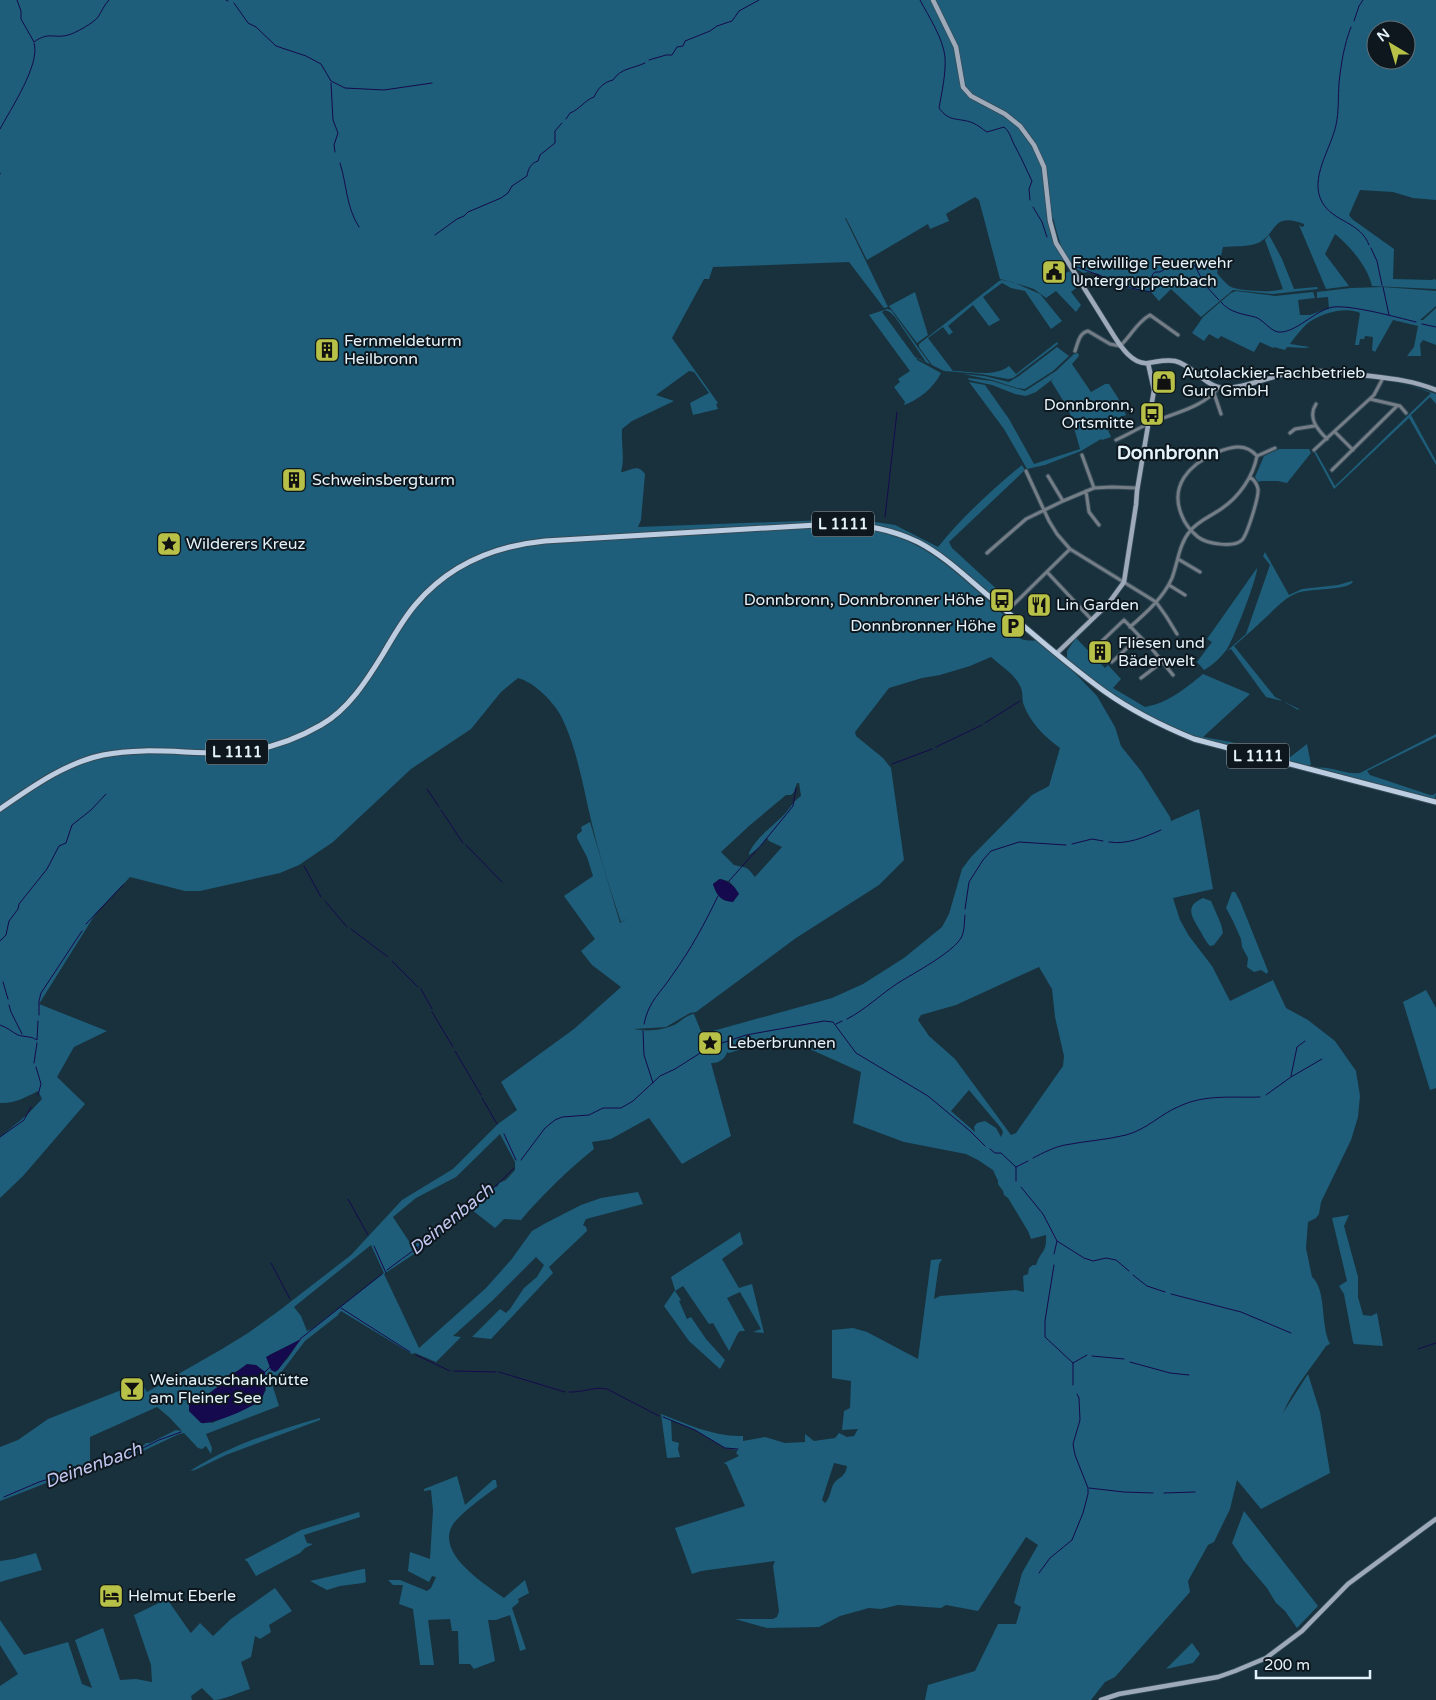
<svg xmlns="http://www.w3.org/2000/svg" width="1436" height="1700" viewBox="0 0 1436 1700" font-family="'Varela Round',sans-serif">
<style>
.green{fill:#1e5e7a;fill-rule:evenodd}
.water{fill:#150a4d}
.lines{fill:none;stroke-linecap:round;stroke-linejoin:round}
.stream{stroke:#150a4d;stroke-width:1}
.street-casing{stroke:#354c58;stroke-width:5}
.secondary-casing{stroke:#354c58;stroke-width:6}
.primary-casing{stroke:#354c58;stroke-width:7}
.street{stroke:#757d87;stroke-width:3}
.secondary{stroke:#9eaaba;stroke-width:4.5}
.primary{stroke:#bdcde1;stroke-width:5}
.labels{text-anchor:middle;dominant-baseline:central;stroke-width:4;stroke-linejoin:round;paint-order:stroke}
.shield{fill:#0d171d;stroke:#a4b1b8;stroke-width:1}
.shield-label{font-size:15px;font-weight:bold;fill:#e4f3fb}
.poi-label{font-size:16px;fill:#e4f3fb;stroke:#0d171d;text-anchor:start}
.water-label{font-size:18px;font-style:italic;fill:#c0c6ee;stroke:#0d171d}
.quarter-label{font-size:19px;font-weight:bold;fill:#e4f3fb;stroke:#0d171d}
</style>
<rect width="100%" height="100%" fill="#18313d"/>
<path class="green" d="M0,0H1436V200L1413,198L1393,192L1360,190L1349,215L1352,219L1394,249L1393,279L1432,280L1434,279L1436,280V289L1372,286C1368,267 1349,245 1335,234L1325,254L1349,286L1326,289L1299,225L1302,227L1304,226V224C1271,211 1277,235 1258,243C1248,247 1234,246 1223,247L1217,273C1221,278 1226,284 1231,287C1241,291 1273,293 1283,289L1265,240L1269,235L1282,259L1294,289L1317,287L1318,289L1273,294L1233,290L1201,317L1171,289L1159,301L1151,292L1121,287L1108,281L1099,274L1087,272L1084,273C1063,264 1059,239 1053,218L1049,220C1048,234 1056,249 1064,261L1048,271L1052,279L1070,271L1079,286L1071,292L1081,305L1076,312L1056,291L1046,298L1034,289L1015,283L1040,294L1062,321L1051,329L1025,291L1011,288L1002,283L983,297L1000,320L989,326L973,305L948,326L953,332L949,335L943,327L928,338L953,371C971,371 993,378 1009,366L1016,374L1057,342L1058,344L1013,378L1008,379L981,374L944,371L932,365L919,347V344L999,281L1002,280L1015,283L1000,279L979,200L975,197L949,212L946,214L949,221L930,229L928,224L867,260L846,218H845L888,307L884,308L849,262L713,267L709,279H704L672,338L713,396L718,403L716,404L718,409L693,415L690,403L709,393L694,372L689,371L656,395L674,401L632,421L622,429C621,443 625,459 621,472C631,471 637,463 645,474L641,520L638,527L854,519L895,525L938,547C961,518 993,489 1022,465L1025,470L1023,472L949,542L952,548L1013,604L1007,610L963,571L895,530L876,525L837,522L648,534L636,532L635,537L834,526C918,529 945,563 1004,615V624C1010,629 1017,639 1025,640C1030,641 1033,640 1038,641L1070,668L1097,696L1115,727L1121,746L1141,771L1170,817L1171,821L1199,809L1213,889L1173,898L1180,920L1189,936L1212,966L1230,1001L1273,980L1286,1008L1308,1020L1335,1041L1356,1071L1360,1096L1358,1117L1351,1140L1321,1202L1319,1214L1316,1218L1308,1222L1306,1248L1312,1277C1327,1290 1320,1325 1330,1344L1326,1346C1311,1368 1293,1389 1283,1413L1308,1374L1320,1412L1330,1473L1261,1509L1237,1480L1230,1509L1214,1542L1208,1545L1188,1581L1190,1592L1115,1677L1105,1682L1091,1700H925L928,1685L975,1671L998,1624H1016L1021,1607L1014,1603L1022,1573L1038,1545L1026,1537L978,1611L946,1605L941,1608L898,1605L881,1609L869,1608L840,1616L819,1627L767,1628L735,1619H773L777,1617L779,1611L773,1566L775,1561L701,1571L692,1574L675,1528L745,1506L727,1465L724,1463L739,1456L736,1453L738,1450L725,1448L695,1430L671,1420L672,1441L679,1443L678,1449L680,1457L667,1458L661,1414C687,1424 714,1437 743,1436V1441L765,1437L785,1443L805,1442V1434L814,1441L835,1438L839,1433L847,1437L854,1436L858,1429L842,1430L844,1411L850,1408L851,1381L832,1378V1330L853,1328L867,1332L918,1359L931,1260L942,1259L939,1264L934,1299L940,1296L1016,1290L1024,1292L1023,1276L1028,1274L1029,1268L1033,1265H1036C1041,1250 1047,1253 1046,1235L1031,1239L1028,1231L1008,1198L1004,1195L1003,1191L998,1184V1181L993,1170L978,1160L966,1154L904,1142L853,1123L861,1072L794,1042L755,1045L729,1053L727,1052C726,1058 718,1064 711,1063L731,1136L682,1164L649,1118L611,1139L592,1142L594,1149C568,1170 543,1194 521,1220L504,1219L495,1228L472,1210L414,1254L384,1274L419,1348L486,1288L511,1260L532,1231L544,1224L581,1205L601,1198L638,1192L643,1204L586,1219L583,1225L586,1227L587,1231L549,1267L553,1273L491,1339L472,1337L500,1309L506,1313L510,1309L524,1288L537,1277L544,1265L536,1257L492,1301L453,1336L461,1337L436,1362L415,1353L412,1354L341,1311L337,1316L305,1341L283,1370L271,1381L279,1406L206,1434L212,1448L211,1454L206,1446L202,1449L198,1448L184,1433L179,1434L141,1452L90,1466L0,1501V1447L18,1440L48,1419L139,1383L141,1382L147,1392L222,1349L248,1333L280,1310L351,1255L402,1200L453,1169L498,1124L517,1110L501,1082L574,1029L621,987L592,965L581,951L595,939L564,896L593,876L587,857L577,838V835L582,831L581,827L590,822L620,923L629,918L621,922C610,889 599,854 591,820C583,786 577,749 562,718C555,703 534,682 518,678L501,692L471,729L411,769L333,842L299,865L280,873L200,891H185L130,877L96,913L39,1004L107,1031L74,1047L57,1077L85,1104L23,1176L0,1198V1137L27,1115L42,1099L38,1091C26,1097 14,1104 0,1103ZM1376,30H1406V60H1376ZM322,340L335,342L333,362L316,360ZM991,657C1001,666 1016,675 1021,688C1023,693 1022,698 1023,703C1030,723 1044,736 1060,748L1049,786L1032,795L971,857L962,869L949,914L942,927L904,958L863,984L832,998L702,1034L694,1014C687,1015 682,1020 676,1024C665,1030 647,1032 634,1029L666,1027L690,1013L696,1012L796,938L879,885L904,860L891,768L883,758L856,736L855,732L889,688L922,678L940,675L970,666ZM797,783H799L801,796C795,800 793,804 788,810C776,825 757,835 749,853V855L760,847L767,838L769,841L782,847L755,877C746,865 746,868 734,865L721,852L749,826L786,795H791L794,792ZM719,879L729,881L736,889L726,901C718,897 716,893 713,884ZM1039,967L1052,989L1055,1017L1064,1056L1063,1066L1016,1133L1011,1135L955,1059L929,1036L918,1020L921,1015L956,1005ZM969,1090L1001,1128L1003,1132L1001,1137L996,1128L985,1121L977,1123L974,1127L975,1132L951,1111ZM500,1134L515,1162V1170L506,1180L499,1183L498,1186L491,1189L480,1200L468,1207L463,1208L455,1218L447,1220L438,1231L432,1235L424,1237L412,1246L393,1217L416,1198L456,1177ZM371,1245L384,1273L312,1329L307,1331L301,1316L294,1307ZM300,1340L288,1358L275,1372L269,1355ZM252,1365H256L265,1372L266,1390L261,1399L237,1412L212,1423L196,1417L189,1411V1403L209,1393L219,1386L230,1374ZM157,1407L169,1417L182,1431L176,1430L150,1443H146L142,1447L90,1463V1437ZM834,1463L847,1466C845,1479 838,1476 833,1485C830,1492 830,1498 825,1503L822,1500Z
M1383,287L1436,291V306L1420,320H1423L1436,308V345L1423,340L1420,344L1421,356H1407L1414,347L1418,326L1393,320L1375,352L1372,350L1373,337L1365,336L1364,339H1360L1359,345H1355L1360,313C1345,306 1320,314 1308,323C1301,329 1295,337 1290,344L1310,347L1305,348L1287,347L1285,350L1274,347L1273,348L1260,342L1254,352L1221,336L1218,339L1209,334L1204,341L1192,333L1203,317L1231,293L1236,291L1275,296L1313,292L1315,298L1298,300L1300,315H1310L1329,308L1328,297L1317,298V292L1351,288Z
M915,292L928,335L917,343L889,306Z
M887,309L891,310L930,364L916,358L917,360L941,373C934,387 919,400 904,405L905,402L894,387L900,382L898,379L910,371L869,315ZM885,310L890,312L895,317L926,362L915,357L882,312Z
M1057,347L1069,356L1053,371L1025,389L1017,388L992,380L963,374L984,376L1009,382L1019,376Z
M1078,353L1079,356L1072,364L1091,392L1105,384H1109L1118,398L1126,415L1105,422L1111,437L1102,440L1101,439L1081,451L1045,465L1027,469L1004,429L969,382L985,385L1009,419L1034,464L1080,449L1069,410L1051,381L1054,378L1036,392L1026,396L1015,394L992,385L969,380L968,378L992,381L1025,391L1056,371L1074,354Z
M1393,382L1416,387L1436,394V404L1430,397L1411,415L1436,461V465L1409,418L1334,489L1314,452L1315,450L1335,486L1431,393L1415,387Z
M1279,449H1309L1311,453L1287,483L1278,481H1261L1258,482L1255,477L1264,456Z
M1265,552L1289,595L1302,589L1338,585L1352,581L1353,582C1346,591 1310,588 1297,593C1284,598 1273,611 1263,620C1254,629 1244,637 1234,646L1275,697L1299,709L1298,710L1283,701L1266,697L1231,649L1227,651L1246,634L1270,565L1263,556Z
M1257,568C1258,576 1234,639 1227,649C1222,656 1212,666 1204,670L1197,662L1212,642L1207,639Z
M1076,638L1105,668L1108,665L1121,679L1113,688L1145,707C1168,703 1186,688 1203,674L1250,694L1203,737L1231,742L1289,758L1307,744L1311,765L1304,766C1256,754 1206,744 1161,723C1126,707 1096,683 1067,658V651Z
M1436,734V737L1367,771L1370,775L1430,795H1433L1436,793L1435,799L1316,770L1315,768C1330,765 1345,775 1360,773Z
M1232,892H1235L1240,901L1268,971L1267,974L1261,970L1254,972L1247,967L1248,958L1242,947L1241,939L1233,921L1226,908Z
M1203,898L1211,901L1221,924L1223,933L1214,945L1210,946C1205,941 1203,935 1199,929C1191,915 1185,906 1203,898Z
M1426,990L1436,1008V1088L1430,1090L1403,1002Z
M1349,1215L1344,1226L1358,1277V1297L1363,1315L1371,1316L1377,1313L1383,1346L1354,1344L1353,1342L1344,1294L1339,1286L1347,1281L1332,1218Z
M740,1232L743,1244L722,1259L739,1288L752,1284L764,1333L753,1332L761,1329L740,1292L727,1298L745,1331H740L738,1333L729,1351L713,1323L709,1324L683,1286L675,1291L681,1300L679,1301L687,1319L691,1317L706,1339L725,1360L720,1369L689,1341L664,1306L675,1290L671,1277Z
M320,1418V1420L226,1455L195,1470L190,1471C230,1445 275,1431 320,1418Z
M457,1476L465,1505L493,1480H496L497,1487C487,1494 455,1517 451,1528C439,1556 485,1584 504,1598L525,1580L529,1593L518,1599L519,1602L512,1608L526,1649L520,1651L510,1615L496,1620H488L495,1661L474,1669L470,1664H459L458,1631H452L450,1619L428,1620L434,1665H420L413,1609L399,1604L403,1585H393L388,1580H400L427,1591L431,1588L436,1577L432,1576L429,1582L408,1571L410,1552L430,1559L433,1510L431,1490L424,1491V1489Z
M1244,1511L1318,1606L1297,1628L1285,1611L1276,1603L1267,1588L1244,1561L1232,1543Z
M359,1512L360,1517L304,1535L307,1543L313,1544L305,1548L300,1553L256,1576L247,1561L244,1560L301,1530Z
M36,1553L42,1570L0,1582V1561L14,1559Z
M363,1569H365L366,1582L363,1583L340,1586L327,1590L310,1581Z
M275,1588L292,1611L269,1625L271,1632L260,1639L255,1636L251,1657L241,1662L250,1689C240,1692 223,1700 214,1700L202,1688L191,1696L192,1700H0V1686L18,1674L0,1645V1620L24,1655L68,1642L82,1684L92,1688L75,1640L103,1628L120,1680L136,1679L152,1682L151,1665L134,1615L167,1599L190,1632L191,1633L200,1623L213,1636L231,1619Z
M1192,1643L1200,1654L1193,1663L1166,1669Z"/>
<path class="water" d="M720,879C728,881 734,885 739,894L733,902C721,901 717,896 713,884Z
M301,1339L278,1370L275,1372L271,1370L266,1357Z
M247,1364L256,1365L265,1372C265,1382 267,1389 262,1398C256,1407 211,1425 201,1423L189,1411V1403L206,1396L219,1386L230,1374L236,1372Z"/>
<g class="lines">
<path class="stream" d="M17,0L21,11V19L34,42C49,31 54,39 68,35C74,34 95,22 98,17C102,11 104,5 109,0
M226,0L228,1
M920,0C929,17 943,38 945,57C946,74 942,91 939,108C950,123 958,117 973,123C978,125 982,129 987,132L1004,127C1011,133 1011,140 1016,148C1022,159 1026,169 1032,181L1029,189L1030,200
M234,3L248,23L256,27L276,46L306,56L321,64L331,81L345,88L384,90L432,83
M1354,21L1359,6L1363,0
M1351,27C1344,45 1341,64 1339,83C1338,97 1339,111 1336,125C1331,149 1309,178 1322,202C1333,222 1361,222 1369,245
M649,60L666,55H672L677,47L683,46L685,41L710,31L717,26L732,21L739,11L759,0
M331,83L333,120L338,133L334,145L335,152
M566,119L570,113C579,110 585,100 594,97C598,88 604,82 613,80C621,68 632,69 645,63
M0,129C10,110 41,64 34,43
M340,163C347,185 346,207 359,227
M0,173V174
M1033,207L1042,222L1047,237
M435,235L457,219L464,216L468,212L501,198L508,193L512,186L527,176C528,169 531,163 538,161L540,155L555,143V131L562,123
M1371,248L1377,261L1382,285
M1077,267L1120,283L1131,288L1151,292L1156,288L1152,275L1155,272H1160L1182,259L1195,266L1205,285L1219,300
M1383,287L1389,315
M1221,302C1230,313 1243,314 1255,317C1264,320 1269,330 1278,332C1295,334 1315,310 1333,307C1352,305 1396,317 1416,322
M1422,324L1436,327
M885,517L897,412
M985,723L1020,701
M936,747L982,725
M892,764L932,749
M427,789L439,807
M441,810L463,843
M1109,842C1127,845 1145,837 1161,830
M1072,844L1092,839L1103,841
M466,845L502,882
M304,866L321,897
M729,881L762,844L793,806L796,788
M325,901L347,927
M965,909L969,882L983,860L991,851L1019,842L1066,845
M86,924L123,885
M351,929L388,957
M0,941L6,935L9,921L18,909L19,904L47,869L59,846L66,843L72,825L91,810L106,794
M392,961L418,987
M3,982L8,999
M421,989L432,1009
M9,1005L11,1012L22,1034
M432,1012L453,1047
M39,1015V1001L41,993L82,931
M847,1019C865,1010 881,994 898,983C914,973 952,953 961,938C965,931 964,922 965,915
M644,1024C649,1000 660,994 673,974C691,949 705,923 718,896
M836,1024L842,1021
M0,1025C7,1027 12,1032 18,1035C24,1037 31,1036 37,1040L38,1021
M643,1031L644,1055L653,1083
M710,1047L746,1035L824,1021L833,1022L856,1053L928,1096L970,1131L985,1146
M455,1051L481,1095
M34,1063L37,1043
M36,1067L41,1084L38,1095
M1291,1076L1297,1047L1305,1041
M1266,1095L1291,1077L1322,1059
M482,1098L497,1124
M504,1134L516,1160
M0,1137L24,1120L31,1107
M990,1149L995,1153H1001L1016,1167V1181
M1033,1158C1043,1153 1054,1147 1065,1145C1085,1141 1106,1140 1126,1135C1148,1129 1160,1114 1180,1106C1206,1094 1232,1098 1260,1097
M521,1160L545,1128L555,1120L562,1117L589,1115L603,1108H621L633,1101L660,1076L675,1069L705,1050
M1016,1167L1028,1161
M1021,1187L1043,1214L1057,1241L1054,1254
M348,1199L368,1235
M1057,1241L1084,1258L1093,1261L1106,1258L1116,1260L1129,1271
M374,1246L386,1273
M271,1263L290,1299
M1054,1265L1045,1321V1337L1073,1363V1385
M387,1270C428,1239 479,1205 514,1168
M1133,1275L1147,1286L1165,1292
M1171,1294L1241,1312L1291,1333
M341,1308L410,1352
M300,1339L382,1274
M1418,1349L1436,1343
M416,1355L450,1371
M1092,1356L1124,1359
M1130,1362L1170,1373L1189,1375
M1073,1363L1087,1355
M454,1371L496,1372
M265,1372L270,1367
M499,1372L565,1392
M569,1392C582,1393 594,1386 607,1389L659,1416
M663,1417L695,1430L725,1448L738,1449
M1089,1488L1124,1492L1153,1493
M1164,1493L1195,1492
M4,1497L39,1482L135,1452L159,1440L181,1432
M1039,1573L1050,1558L1072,1540L1083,1513L1088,1494V1488L1075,1455L1073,1444L1080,1420L1079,1398L1077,1394"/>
<defs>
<path id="street" d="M1075,351C1078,343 1079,333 1088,331L1110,344L1120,346C1131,336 1137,322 1150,315L1178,335
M1214,393L1221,414
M1370,399L1400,406L1406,413
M1316,404C1307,418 1318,430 1327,439
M1335,432L1353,450
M1290,433L1295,429L1314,426
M1116,440C1127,435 1137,429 1148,424C1170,414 1204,408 1219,387
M1314,450L1374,395L1383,378
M1082,455L1094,488
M1257,456L1275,448
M1332,470L1397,406
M1026,471L1049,521L1057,534L1070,549L1156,602L1166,616L1177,634
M1048,476L1063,501
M1250,477C1254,480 1257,484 1258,489C1259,497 1247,535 1242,540C1234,548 1207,544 1198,537C1192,532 1185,524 1182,516C1169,486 1189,465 1215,453C1230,447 1245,442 1257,456
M1086,491L1089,512L1099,525
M987,553L1026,519L1063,501L1094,488L1112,487L1137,488
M1178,559L1200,572
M1047,572L1091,619
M1169,585L1185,595
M1007,611L1070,549
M1130,627C1146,613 1164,597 1172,578C1178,562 1179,544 1190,531C1198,521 1211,516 1221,509C1239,497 1253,477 1257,456
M1102,641L1124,620L1152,649L1173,675
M1112,662L1139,637
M1141,678L1162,662"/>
<path id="secondary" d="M933,0L956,47L963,87L971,96L1005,114L1020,126L1034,145L1044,167L1050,221L1056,243L1114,336C1121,347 1133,365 1148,363C1157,362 1165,359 1175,361C1193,365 1205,387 1224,388C1243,389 1271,376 1290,373C1315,369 1338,372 1362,375C1387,378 1412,380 1436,390
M1057,653L1108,604L1124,582L1136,505L1137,491L1154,390L1148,363
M1101,1700L1119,1694L1218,1677L1235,1671L1266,1658L1302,1631L1348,1584L1436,1519"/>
<path id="primary" d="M0,809C32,787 65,763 103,755C142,747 181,753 220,753C256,753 290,743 321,725C348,710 367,680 383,654C393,637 403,619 416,604C450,564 494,546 545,541L834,524C863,524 891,529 918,542C945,556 967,578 990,597C1027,629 1064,662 1104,691C1132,711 1162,726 1194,739L1436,802"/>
</defs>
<use href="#street" class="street-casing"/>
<use href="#secondary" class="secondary-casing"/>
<use href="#primary" class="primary-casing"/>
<use href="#street" class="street"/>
<use href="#secondary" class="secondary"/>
<use href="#primary" class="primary"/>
</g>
<defs>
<symbol id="civic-square" viewBox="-11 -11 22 22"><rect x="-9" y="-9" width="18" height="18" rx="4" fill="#b8c147" stroke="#0d171d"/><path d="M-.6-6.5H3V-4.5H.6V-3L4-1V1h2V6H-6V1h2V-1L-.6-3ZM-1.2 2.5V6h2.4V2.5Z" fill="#111"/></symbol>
<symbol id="building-square" viewBox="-11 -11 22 22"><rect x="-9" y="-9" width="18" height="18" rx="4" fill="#b8c147" stroke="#0d171d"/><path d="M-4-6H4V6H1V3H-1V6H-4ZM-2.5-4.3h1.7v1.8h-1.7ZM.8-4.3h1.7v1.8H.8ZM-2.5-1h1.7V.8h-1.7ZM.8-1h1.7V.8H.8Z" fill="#111"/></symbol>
<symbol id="shop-square" viewBox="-11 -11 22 22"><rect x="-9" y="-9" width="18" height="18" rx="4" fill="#b8c147" stroke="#0d171d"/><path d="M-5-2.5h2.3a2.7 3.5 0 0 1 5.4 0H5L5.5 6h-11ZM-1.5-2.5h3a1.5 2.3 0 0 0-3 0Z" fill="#111"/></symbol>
<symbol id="bus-square" viewBox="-11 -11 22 22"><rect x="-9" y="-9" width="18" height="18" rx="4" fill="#b8c147" stroke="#0d171d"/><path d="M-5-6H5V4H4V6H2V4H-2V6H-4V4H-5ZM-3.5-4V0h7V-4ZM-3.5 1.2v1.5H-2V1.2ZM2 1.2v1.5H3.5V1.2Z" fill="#111"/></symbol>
<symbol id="sight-square" viewBox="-11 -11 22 22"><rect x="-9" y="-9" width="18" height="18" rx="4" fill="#b8c147" stroke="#0d171d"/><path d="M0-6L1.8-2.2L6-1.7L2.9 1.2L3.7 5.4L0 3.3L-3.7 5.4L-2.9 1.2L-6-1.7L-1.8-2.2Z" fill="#111"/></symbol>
<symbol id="restaurant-square" viewBox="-11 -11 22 22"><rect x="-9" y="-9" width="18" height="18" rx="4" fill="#b8c147" stroke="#0d171d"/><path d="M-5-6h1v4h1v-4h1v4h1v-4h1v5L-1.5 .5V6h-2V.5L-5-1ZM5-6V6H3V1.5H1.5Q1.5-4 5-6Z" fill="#111"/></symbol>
<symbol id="parking-square" viewBox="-11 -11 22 22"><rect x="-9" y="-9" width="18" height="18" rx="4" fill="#b8c147" stroke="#0d171d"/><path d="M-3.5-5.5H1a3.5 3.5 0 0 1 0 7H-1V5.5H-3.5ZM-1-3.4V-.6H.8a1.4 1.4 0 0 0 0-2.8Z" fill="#111"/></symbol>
<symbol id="bar-square" viewBox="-11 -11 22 22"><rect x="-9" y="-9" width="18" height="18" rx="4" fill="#b8c147" stroke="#0d171d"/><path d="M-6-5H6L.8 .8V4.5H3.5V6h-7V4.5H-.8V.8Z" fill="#111"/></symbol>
<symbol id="hotel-square" viewBox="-11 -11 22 22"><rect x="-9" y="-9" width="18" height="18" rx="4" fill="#b8c147" stroke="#0d171d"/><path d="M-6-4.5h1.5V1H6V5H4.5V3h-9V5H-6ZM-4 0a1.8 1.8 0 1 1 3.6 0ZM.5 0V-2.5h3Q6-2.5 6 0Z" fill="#111"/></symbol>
</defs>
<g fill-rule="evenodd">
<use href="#civic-square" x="1040" y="258" width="28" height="28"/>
<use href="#building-square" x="313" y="336" width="28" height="28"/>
<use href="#shop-square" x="1150" y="368" width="28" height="28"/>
<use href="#bus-square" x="1138" y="400" width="28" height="28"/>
<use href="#building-square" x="280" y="466" width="28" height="28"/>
<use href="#sight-square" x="155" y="530" width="28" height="28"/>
<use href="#bus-square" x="988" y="586" width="28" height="28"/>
<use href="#restaurant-square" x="1025" y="591" width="28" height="28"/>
<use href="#parking-square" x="999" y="612" width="28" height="28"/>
<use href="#building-square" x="1086" y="638" width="28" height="28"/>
<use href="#sight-square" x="696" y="1029" width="28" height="28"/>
<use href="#bar-square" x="118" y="1375" width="28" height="28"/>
<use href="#hotel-square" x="97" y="1582" width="28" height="28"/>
</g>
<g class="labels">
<g class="shield">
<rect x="812" y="511.5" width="62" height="25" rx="4"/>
<rect x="206" y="739.5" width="62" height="25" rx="4"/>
<rect x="1227" y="743.5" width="62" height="25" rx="4"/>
</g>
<g class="shield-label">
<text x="843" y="524">L 1111</text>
<text x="237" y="752">L 1111</text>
<text x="1258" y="756">L 1111</text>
</g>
<g class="poi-label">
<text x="1072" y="263">Freiwillige Feuerwehr<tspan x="1072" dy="18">Untergruppenbach</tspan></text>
<text x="344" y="341">Fernmeldeturm<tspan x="344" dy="18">Heilbronn</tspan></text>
<text x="1182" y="373">Autolackier-Fachbetrieb<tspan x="1182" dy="18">Gurr GmbH</tspan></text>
<text x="1134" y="405" text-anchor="end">Donnbronn,<tspan x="1134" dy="18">Ortsmitte</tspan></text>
<text x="312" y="480">Schweinsbergturm</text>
<text x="186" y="544">Wilderers Kreuz</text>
<text x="984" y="600" text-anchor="end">Donnbronn, Donnbronner Höhe</text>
<text x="1056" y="605">Lin Garden</text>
<text x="996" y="626" text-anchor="end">Donnbronner Höhe</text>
<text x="1118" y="643">Fliesen und<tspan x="1118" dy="18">Bäderwelt</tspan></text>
<text x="728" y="1043">Leberbrunnen</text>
<text x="150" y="1380">Weinausschankhütte<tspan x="150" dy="18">am Fleiner See</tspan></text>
<text x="128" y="1596">Helmut Eberle</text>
</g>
<g class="water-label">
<text transform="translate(451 1219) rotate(-39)">Deinenbach</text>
<text transform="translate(93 1465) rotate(-20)">Deinenbach</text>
</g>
<g class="quarter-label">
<text x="1168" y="453">Donnbronn</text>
</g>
</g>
<g transform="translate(1391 45) rotate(322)"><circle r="24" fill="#0d171d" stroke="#636f76"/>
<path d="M0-4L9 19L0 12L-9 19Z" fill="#b8c147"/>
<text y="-8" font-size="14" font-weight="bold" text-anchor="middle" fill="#e4f3fb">N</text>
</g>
<path d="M1256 1670v8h114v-8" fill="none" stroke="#e4f3fb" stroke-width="2.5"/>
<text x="1264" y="1670" font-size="15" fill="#e4f3fb" stroke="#0d171d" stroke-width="4" paint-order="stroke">200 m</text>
</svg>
